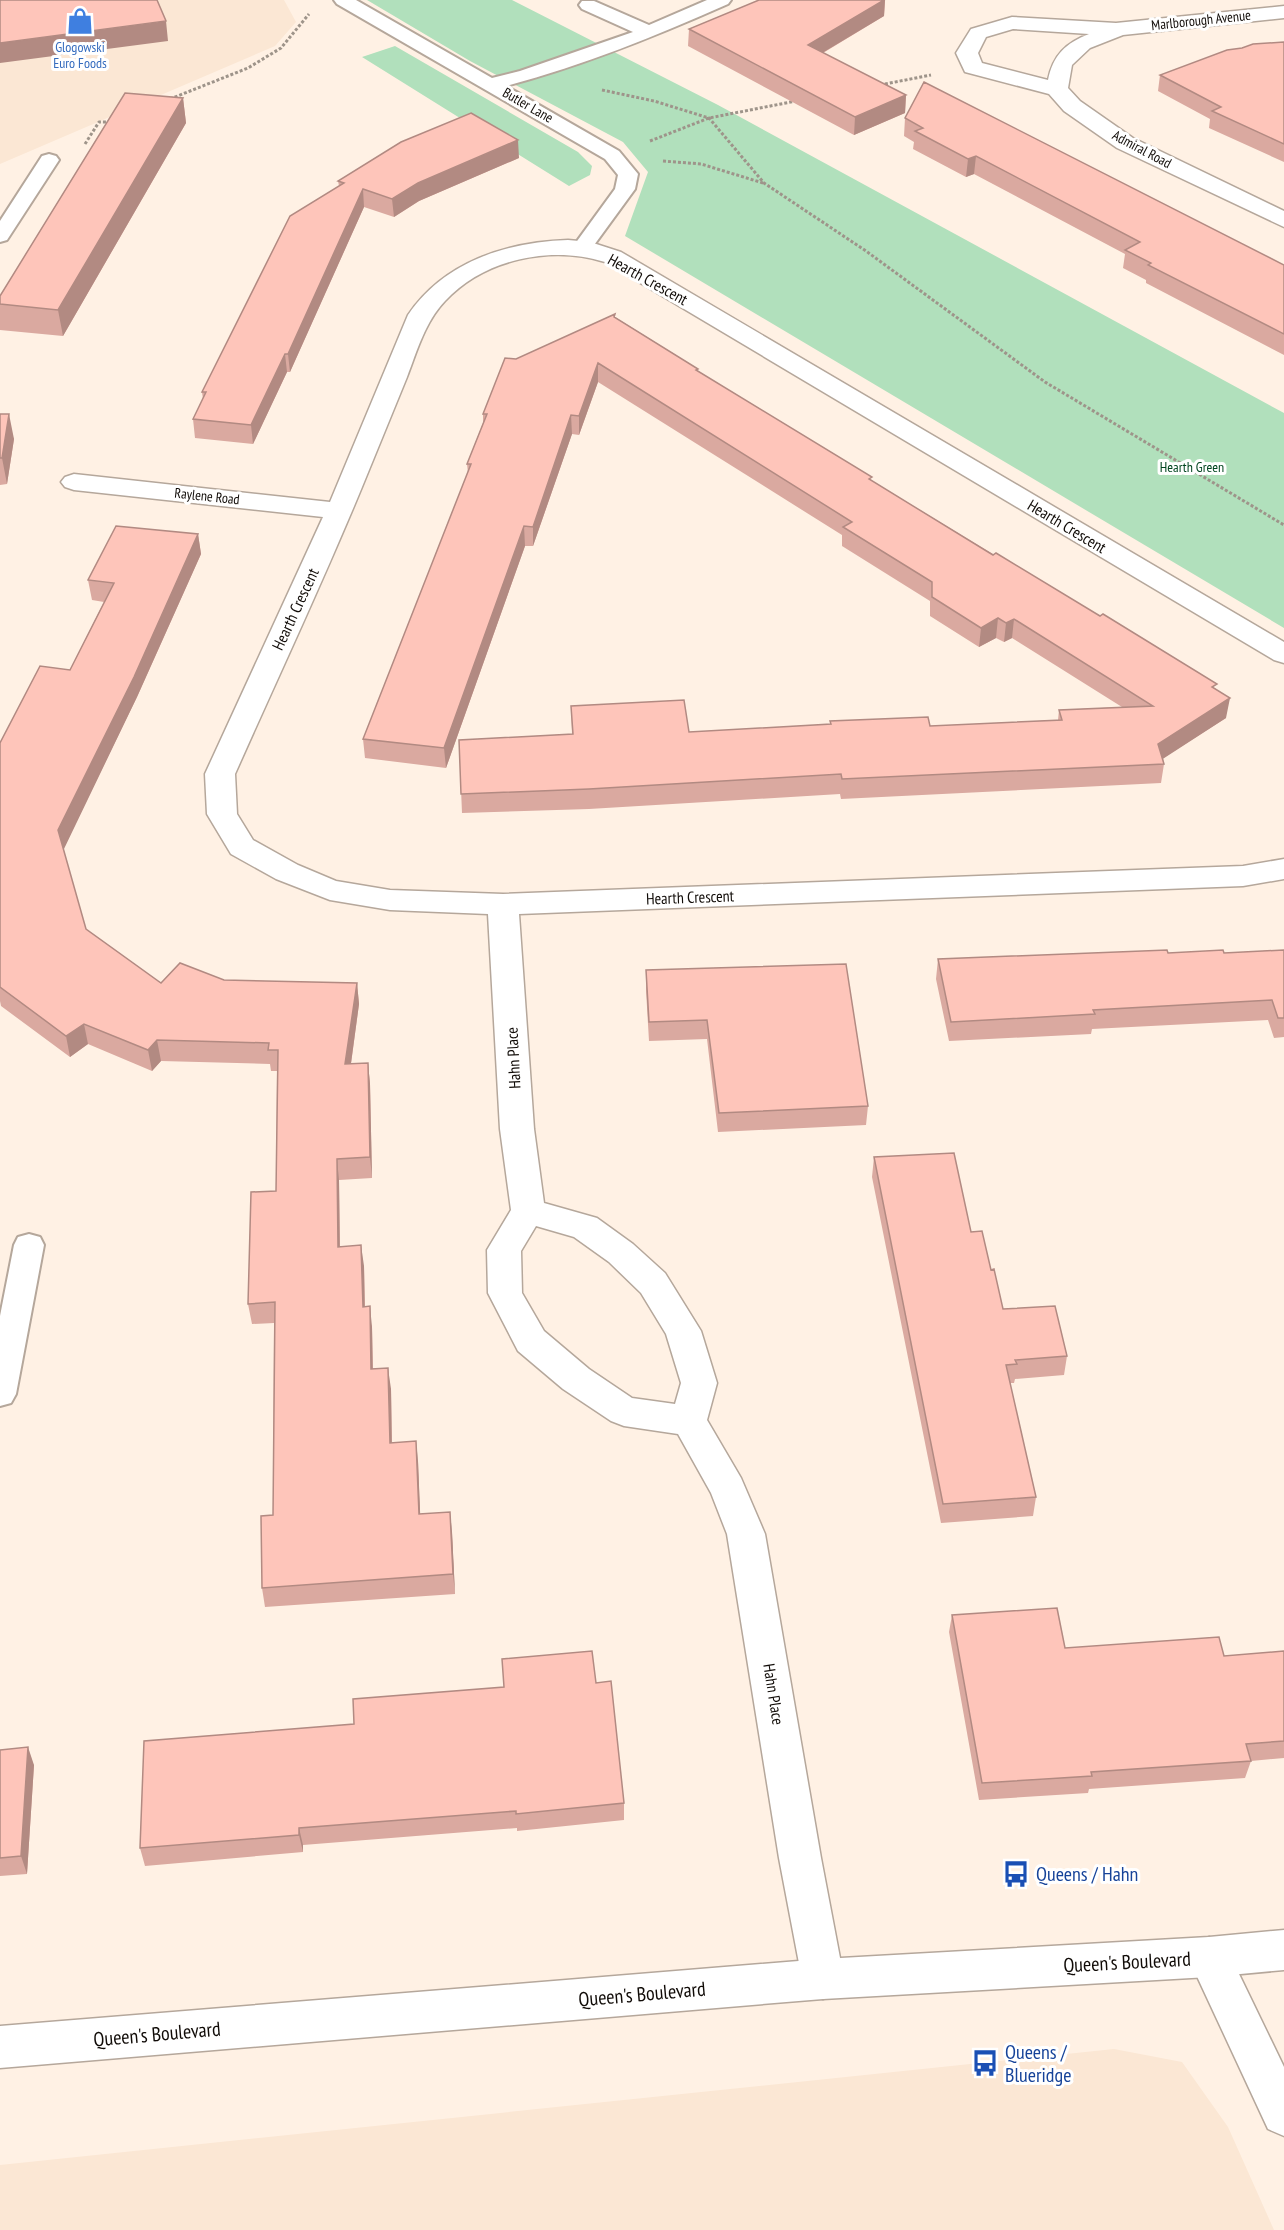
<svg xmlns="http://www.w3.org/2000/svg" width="1284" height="2230" viewBox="0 0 1284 2230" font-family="'PT Sans Narrow',sans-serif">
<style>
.built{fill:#fbe7d4}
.green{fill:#b1e0bc}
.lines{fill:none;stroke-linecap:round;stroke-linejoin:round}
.service-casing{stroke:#b5a79b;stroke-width:4}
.minor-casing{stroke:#b5a79b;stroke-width:3}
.tertiary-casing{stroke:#b5a79b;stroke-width:3}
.path{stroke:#9e948a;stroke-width:3;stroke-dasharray:3 2;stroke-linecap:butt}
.service{fill:#fff;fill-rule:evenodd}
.minor{fill:#fff;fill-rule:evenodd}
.tertiary{fill:#fff;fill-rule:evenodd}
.wall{fill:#daa9a0}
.shaded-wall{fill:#b28a82}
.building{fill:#fec5ba;stroke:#b28a82;stroke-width:1.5}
.labels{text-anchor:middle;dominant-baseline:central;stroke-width:6;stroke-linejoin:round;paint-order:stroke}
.far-street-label{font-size:14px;fill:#100b07;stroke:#fff}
.far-shop-label{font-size:14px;fill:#366cbe;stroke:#fff}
.far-park-label{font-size:14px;fill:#00451f;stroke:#fff}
.street-label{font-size:16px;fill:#100b07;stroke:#fff}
.near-transit-label{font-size:20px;fill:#164399;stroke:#fff;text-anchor:start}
.near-street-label{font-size:20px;fill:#100b07;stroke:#fff}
</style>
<rect width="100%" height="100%" fill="#fff1e4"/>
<path class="built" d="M0,0H284L296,22L275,46L0,164Z
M1114,2049L1182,2062L1228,2127L1274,2230H0V2165Z"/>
<path class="green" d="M367,0H512L718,105L1284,413V628L625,236L648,172L623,142L470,61Z
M395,46L578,152L592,166L590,175L569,186L362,57Z"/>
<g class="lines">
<defs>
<path id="service" d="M334,0H356L492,78L520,71L633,32L582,9L579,5L582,1H594L649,25L707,0H731L728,4C656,36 582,66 506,86L619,151L638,174L635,189L589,252H575L572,248L615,189L618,175L605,159L337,4Z
M49,154L56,156L59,160L7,240L0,242V221L42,156Z
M29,1234L40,1237L44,1245L16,1394L11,1403L0,1406V1316L14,1245L18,1237Z"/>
<path id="minor" d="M1284,6V18L1123,35L1090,48L1072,65L1068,88L1080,101L1133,138L1284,211V227L1117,148L1064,111L1049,94L965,72L956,53L971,29L1012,17L1116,23ZM1013,29L1089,34C1066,43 1053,55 1048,80L982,63L978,53L986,37Z
M568,240L590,242L621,252L1284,642V663L1274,660L605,262C551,245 484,259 445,301C425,322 417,351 407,377C392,414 377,450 362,487C322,584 277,679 235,774L237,814L253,840L298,865L336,881L390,890L503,894L1243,866L1284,859V879L1243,886L519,914L534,1129L544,1203L597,1218L633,1244L665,1273L701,1331L717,1383L707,1420L741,1478L765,1534L821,1858L844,1979L838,1993L823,1999L808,1993L802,1979L779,1858L727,1534L711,1493L678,1434L624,1426L611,1421L563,1389L518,1351L488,1293L487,1250L511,1210L500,1129L488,914L390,910L330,900L276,879L231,854L207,814L205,774L323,517L74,490L65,487L61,482L65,477L74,474L330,502L408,315C444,262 506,242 568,240ZM536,1226L574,1237L609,1262L641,1293L666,1334L681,1383L675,1404L632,1398L589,1369L544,1331L522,1293L521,1251Z
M1209,1937L1224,1943L1284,2067V2136L1268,2129L1188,1957L1194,1943Z"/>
<path id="tertiary" d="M1284,1930V1970L1209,1977L823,1999L0,2068V2026L823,1959L1209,1937Z"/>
</defs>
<use href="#service" class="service-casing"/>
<use href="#minor" class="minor-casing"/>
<use href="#tertiary" class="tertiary-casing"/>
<path class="path" d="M880,85L931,75
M602,90L654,101L709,118L764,183L866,251L1045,382L1284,525
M170,99L248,68L281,48L309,14
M650,141L709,118L796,101
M85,144L99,122H110
M663,161L701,164L763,183"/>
<use href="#service" class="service"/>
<use href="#minor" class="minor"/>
<use href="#tertiary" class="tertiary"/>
</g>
<path class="wall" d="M759,0H885L884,16L823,53L906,95L905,113L854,135L688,46L689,29Z
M1284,42V162L1209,128L1210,119L1158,91L1160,75L1242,48Z
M183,98L186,123L63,336L0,330V296Z
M905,118L1284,265V355L1146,283V280L1123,268L1125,254L974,174L966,177L913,149L914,142L904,136Z
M519,158L419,201L394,217L364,207L290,372H287L253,444L195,438L193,419L203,399L202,392L339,186L338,181Z
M615,314V317L698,369V371L872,481L1216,689L1226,718L1163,758L1164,764L1161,783L841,799L840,794L589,809L462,813L459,740L572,734L571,706L689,732L830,725V721L930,726L1058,720L1059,710L1122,707L1012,638L1004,642L996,638L979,647L930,616V601L842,546V535L598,382L579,435L572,434L533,546H525L446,768L365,758L363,739L468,473L467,464L483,423V414L516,359Z
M0,414L14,439L7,484L0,485Z
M198,534L201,554L137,697L63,849L86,929L161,983L224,980L357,983L359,1004L351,1064L368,1063L370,1084L372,1178L339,1180L340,1247L364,1266L365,1307L372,1327L373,1369L391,1389L392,1443L418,1461L420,1514L452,1532L455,1594L265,1607L262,1588L273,1515L274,1323L252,1324L248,1304L276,1191L277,1071H271L270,1064L161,1061L152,1071L88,1044L70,1057L1,1006L0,1001V743L70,670L104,602L92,600L88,580Z
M1284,950V1037L1274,1038L1268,1020L1092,1029L1091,1034L949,1041L936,979L938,959L1168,953H1224Z
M646,970L868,1106L866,1125L718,1132L707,1039L649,1041L646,990Z
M874,1157L991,1270L1003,1309L1067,1356L1064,1375L1015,1379L1014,1383H1010L1036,1497L1033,1516L941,1523L872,1177Z
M952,1615L1065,1648L1224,1656L1284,1651V1758L1251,1761L1245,1778L1089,1789L1088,1793L979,1800L949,1632Z
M596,1683L624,1803V1820L517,1831V1828L303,1845V1852L145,1866L140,1848L354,1724Z
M0,1750L34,1765L27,1874L0,1876Z"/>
<path class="shaded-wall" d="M884,0H885L884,16L807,62L808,45Z
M166,21L168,41L0,63V43Z
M906,95L905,113L854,135L855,117Z
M183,98L186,123L63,336L58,310Z
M518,140L519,158L419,201L394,217L392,199L418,183Z
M976,156L974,174L966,177L968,159Z
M363,189L364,207L290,372L288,354Z
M285,354L287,372L253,444L251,425Z
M598,363V382L579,435V416Z
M9,414L14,439L7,484L2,458Z
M571,415L572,434L533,546V527Z
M524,526L525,546L446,768L444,748Z
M198,534L201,554L137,697L63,851L58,830Z
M998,618L996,638L979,647L981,628Z
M1014,619L1012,638L1004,642L1006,623Z
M1230,698L1226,718L1155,764L1158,744Z
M357,983L359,1004L348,1085L345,1064Z
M84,1024L88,1044L70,1057L66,1036Z
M157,1040L161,1061L152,1071L148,1050Z
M368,1063L370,1084L372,1178L370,1157Z
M337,1159L339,1180L340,1267L338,1247Z
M361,1245L364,1266L365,1327L363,1307Z
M370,1306L372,1327L373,1389L371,1369Z
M388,1368L391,1389L392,1463L390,1443Z
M416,1441L418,1461L421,1534L419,1514Z
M450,1512L452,1532L455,1594L453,1574Z
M28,1747L34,1765L27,1874L21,1856Z
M299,1828L303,1845V1852L299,1835Z"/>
<path class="building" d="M0,0H157L166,21L0,43Z
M759,0H884L808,45L906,95L855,117L689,29Z
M1284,42V144L1212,111L1221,107L1160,75L1227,50L1242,48L1253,44Z
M924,82L1284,265V334L1148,265L1151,263L1125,250L1140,242L976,156L968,159L915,131L923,128L905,118Z
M125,93L183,98L58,310L0,304V296Z
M471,113L518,140L418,183L392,199L363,189L288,354H285L251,425L193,419L206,392H202L290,216L344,183L338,181L401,142Z
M615,314L614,317L698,369L696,370L872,477L869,479L993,555L996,553L1100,616L1103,614L1217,684L1212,687L1230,698L1158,744L1164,764L842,779L841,774L589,789L461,794L459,740L573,734L571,706L684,700L689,732L831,724L830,721L928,717L930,726L1062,720L1059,710L1153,706L1014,619L1006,623L998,618L981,628L932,597V582L843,527L852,522L598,363L579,416L571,415L533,527L524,526L444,748L363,739L471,464H467L487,414H483L505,358L516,359Z
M0,414H9L2,458H0Z
M116,526L198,534L134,677L58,830L86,929L161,983L180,963L224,980L357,983L345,1064L368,1063L370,1157L337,1159L338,1247L361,1245L363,1307L370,1306L371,1369L388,1368L390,1443L416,1441L419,1514L450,1512L453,1574L262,1588L261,1516L273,1515L275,1302L248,1304L251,1192L276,1191L278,1050H268L269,1043L157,1040L148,1050L84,1024L66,1036L0,987V743L40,666L70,670L114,583L88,580Z
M1167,950L1168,953L1223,950L1224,953L1284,950V1018H1278L1272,1000L1093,1010L1095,1014L951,1022L938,959Z
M846,964L868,1106L719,1113L707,1020L649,1022L646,970Z
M954,1153L971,1232L982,1231L991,1270L994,1269L1003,1309L1055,1306L1067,1356L1015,1360L1017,1364L1006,1365L1036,1497L943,1504L874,1157Z
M1057,1608L1065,1648L1219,1637L1224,1656L1284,1651V1741L1246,1744L1251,1761L1091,1772L1092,1776L982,1783L952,1615Z
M592,1651L596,1683L611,1681L624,1803L516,1814V1811L299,1828V1835L140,1848L144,1741L354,1724L353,1699L504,1687L502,1659Z
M28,1747L21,1856L0,1858V1750Z"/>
<defs>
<symbol id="shop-bare" viewBox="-9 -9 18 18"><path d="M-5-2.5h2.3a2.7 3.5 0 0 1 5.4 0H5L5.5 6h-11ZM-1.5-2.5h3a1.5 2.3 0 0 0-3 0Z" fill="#3f7fe0" stroke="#fff" stroke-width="2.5" paint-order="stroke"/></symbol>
<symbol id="bus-bare" viewBox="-9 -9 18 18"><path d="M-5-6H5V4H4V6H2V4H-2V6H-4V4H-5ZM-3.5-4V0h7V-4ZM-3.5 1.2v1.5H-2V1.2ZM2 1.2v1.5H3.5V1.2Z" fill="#1a4fb4" stroke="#fff" stroke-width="2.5" paint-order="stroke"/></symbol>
</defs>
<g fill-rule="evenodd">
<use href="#shop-bare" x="61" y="2" width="38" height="38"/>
<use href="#bus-bare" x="997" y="1855" width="38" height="38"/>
<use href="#bus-bare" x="966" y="2044" width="38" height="38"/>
</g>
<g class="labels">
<g class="far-street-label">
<text transform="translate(1201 20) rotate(-6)">Marlborough Avenue</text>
<text transform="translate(528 105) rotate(30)">Butler Lane</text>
<text transform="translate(1142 149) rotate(28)">Admiral Road</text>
<text transform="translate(207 496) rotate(6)">Raylene Road</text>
</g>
<g class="far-shop-label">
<text x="80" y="47">Glogowski<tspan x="80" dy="16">Euro Foods</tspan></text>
</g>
<g class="far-park-label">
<text x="1192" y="467">Hearth Green</text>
</g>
<g class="street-label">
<text transform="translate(648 279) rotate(29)">Hearth Crescent</text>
<text transform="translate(1067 526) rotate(31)">Hearth Crescent</text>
<text transform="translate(295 609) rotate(-65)">Hearth Crescent</text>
<text transform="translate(690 897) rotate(-2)">Hearth Crescent</text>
<text transform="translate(513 1058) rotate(-93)">Hahn Place</text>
<text transform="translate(774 1694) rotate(81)">Hahn Place</text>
</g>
<g class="near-transit-label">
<text x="1036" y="1874">Queens / Hahn</text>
<text x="1005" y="2052">Queens /<tspan x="1005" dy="23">Blueridge</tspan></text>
</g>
<g class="near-street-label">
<text transform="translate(1127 1962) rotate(-3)">Queen's Boulevard</text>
<text transform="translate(642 1994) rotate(-5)">Queen's Boulevard</text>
<text transform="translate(157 2034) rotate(-5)">Queen's Boulevard</text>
</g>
</g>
</svg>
